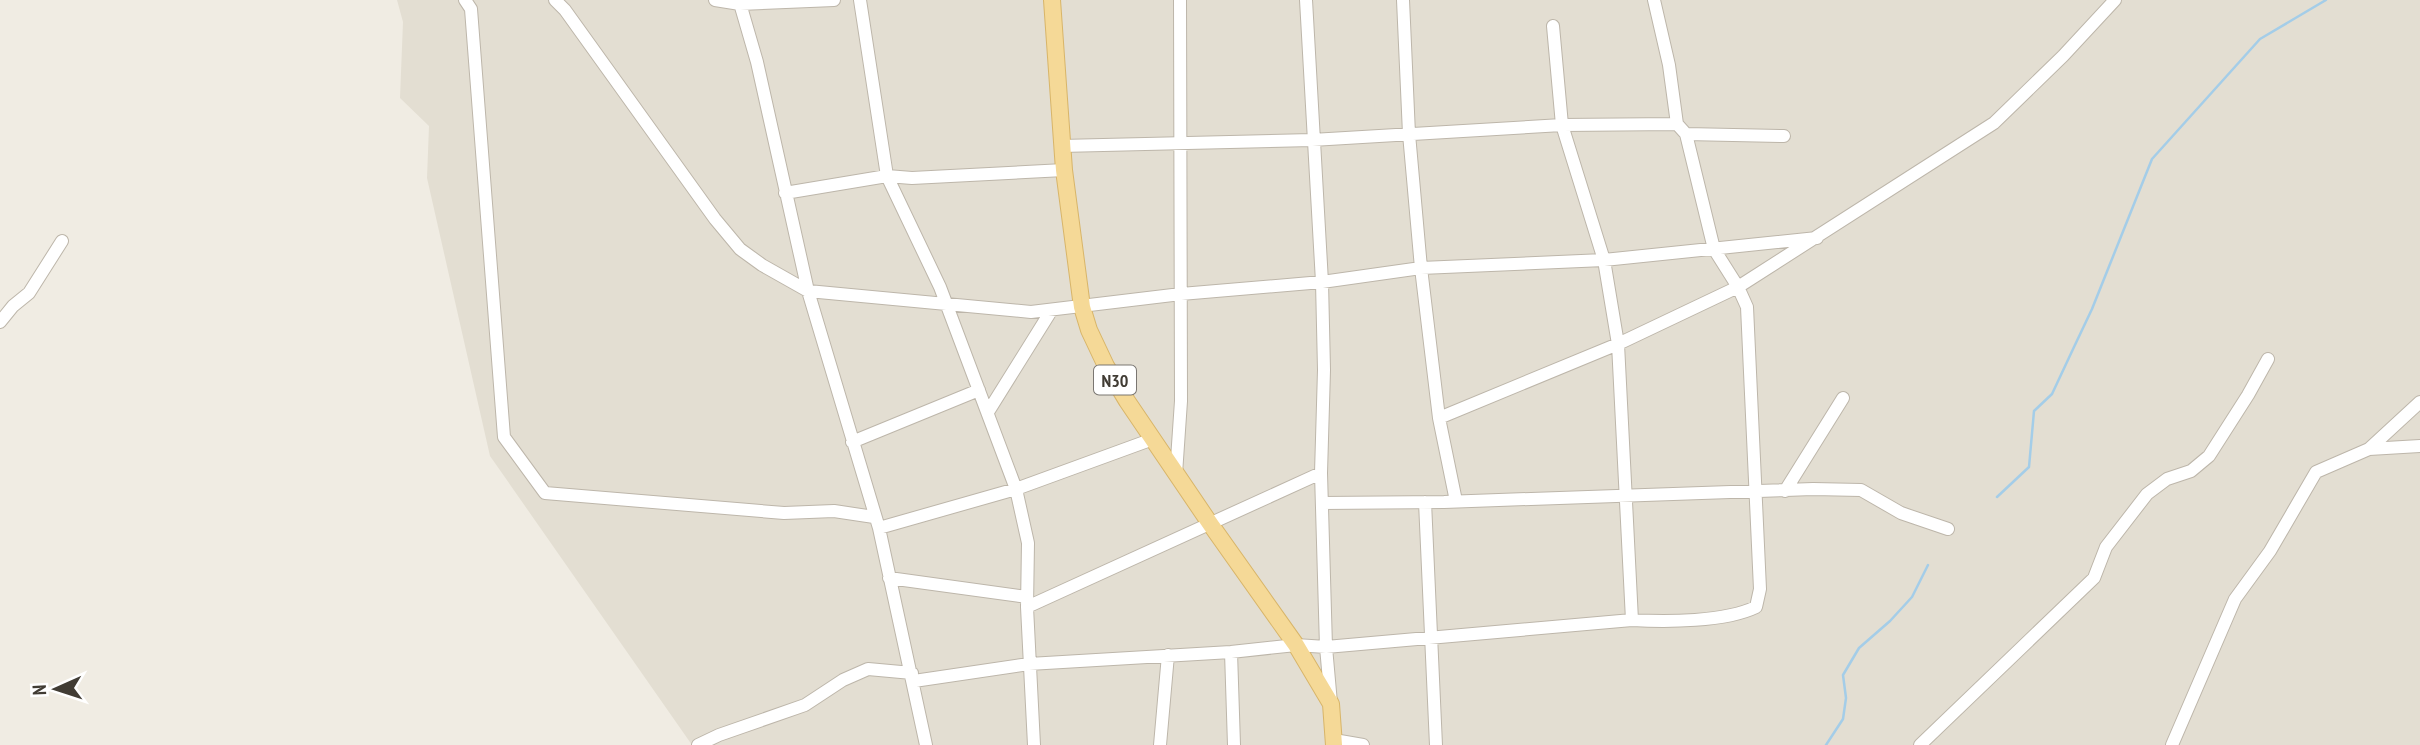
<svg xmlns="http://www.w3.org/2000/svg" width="2420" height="745" viewBox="0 0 2420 745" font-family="'PT Sans Narrow',sans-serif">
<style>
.residential{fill:#e3ded2}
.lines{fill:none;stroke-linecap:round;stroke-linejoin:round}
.stream{stroke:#a4cde8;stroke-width:2.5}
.minor-casing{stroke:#bdb6aa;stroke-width:14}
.major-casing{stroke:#d8b569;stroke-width:18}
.minor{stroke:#fff;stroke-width:12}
.major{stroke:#f5d997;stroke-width:16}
.labels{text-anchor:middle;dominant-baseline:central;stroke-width:7;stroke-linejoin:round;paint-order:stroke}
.shield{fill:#fff;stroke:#7a7671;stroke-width:2}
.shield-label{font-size:18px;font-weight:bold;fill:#413c34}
</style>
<rect width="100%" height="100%" fill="#f0ece3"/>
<path class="residential" d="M397,0H2420V745H692L490,456L427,178L429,126L400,98L403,22Z"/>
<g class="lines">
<path class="stream" d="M1997,497L2029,467L2034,411L2052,394L2074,347L2092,309L2152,159L2260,39L2326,0
M1826,745L1843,719L1846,698L1843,675L1859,648L1890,621L1912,597L1928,565"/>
<defs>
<path id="minor" d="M465,0L471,9L504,437L545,493L784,513L834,511L874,517
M555,0L565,10L715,219L740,249L762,265L808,291L1031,312L1181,294L1322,282L1421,268L1604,260L1817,238
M715,0L740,4L834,0
M739,0L757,62L808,291L879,528L926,745
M860,0L887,176L940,287L1016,489L1028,543L1027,607L1034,745
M1306,0L1322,282L1324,370L1321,473L1326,647L1331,703
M1403,0L1409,134L1421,268L1439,418L1456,501
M1654,0L1669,65L1677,124
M1553,26L1562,125L1604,260L1618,344L1632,620
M1061,146L1312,140L1562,125L1677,124L1686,134L1784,136
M785,193L887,176L912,178L1064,170
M0,322L13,306L29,293L62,241
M988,412L1051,311
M1439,418L1618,344L1738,287L1994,123L2063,56L2115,0
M852,442L979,390
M2369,449L2420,446
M1176,474L1181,401L1180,0
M1785,491L1843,398
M1425,502L1436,745
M1322,503L1444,502L1813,489L1861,490L1901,513L1948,529
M879,528L1016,489L1153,439
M889,578L1027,597
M1027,607L1321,473
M1231,652L1234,745
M914,681L1029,664L1231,652L1296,645L1326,647L1632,620C1666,622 1725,622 1756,607L1760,589L1747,307L1738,287L1714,249L1686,134
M1334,740L1363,745
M698,745L719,735L805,705L843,680L868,669L912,673
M1160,745L1168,655
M1920,745L2094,578L2106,547L2147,494L2167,479L2191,471L2209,456L2248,395L2268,359
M2172,745L2235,599L2270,551L2316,472L2369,449L2420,402"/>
<path id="major" d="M1052,0L1064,170L1082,307L1089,330L1106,366L1127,401L1211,525L1296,645L1331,704L1334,745"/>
</defs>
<use href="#minor" class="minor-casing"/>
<use href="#major" class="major-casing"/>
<use href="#minor" class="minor"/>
<use href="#major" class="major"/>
</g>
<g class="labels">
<rect class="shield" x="1094" y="365.5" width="42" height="29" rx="5"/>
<g class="shield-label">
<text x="1115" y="380">N30</text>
</g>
</g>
<g transform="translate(56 689) rotate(267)" stroke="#ffffff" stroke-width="5" paint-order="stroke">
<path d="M0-5L12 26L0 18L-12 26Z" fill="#413c34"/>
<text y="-10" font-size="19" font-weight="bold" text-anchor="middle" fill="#413c34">N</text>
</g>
</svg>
